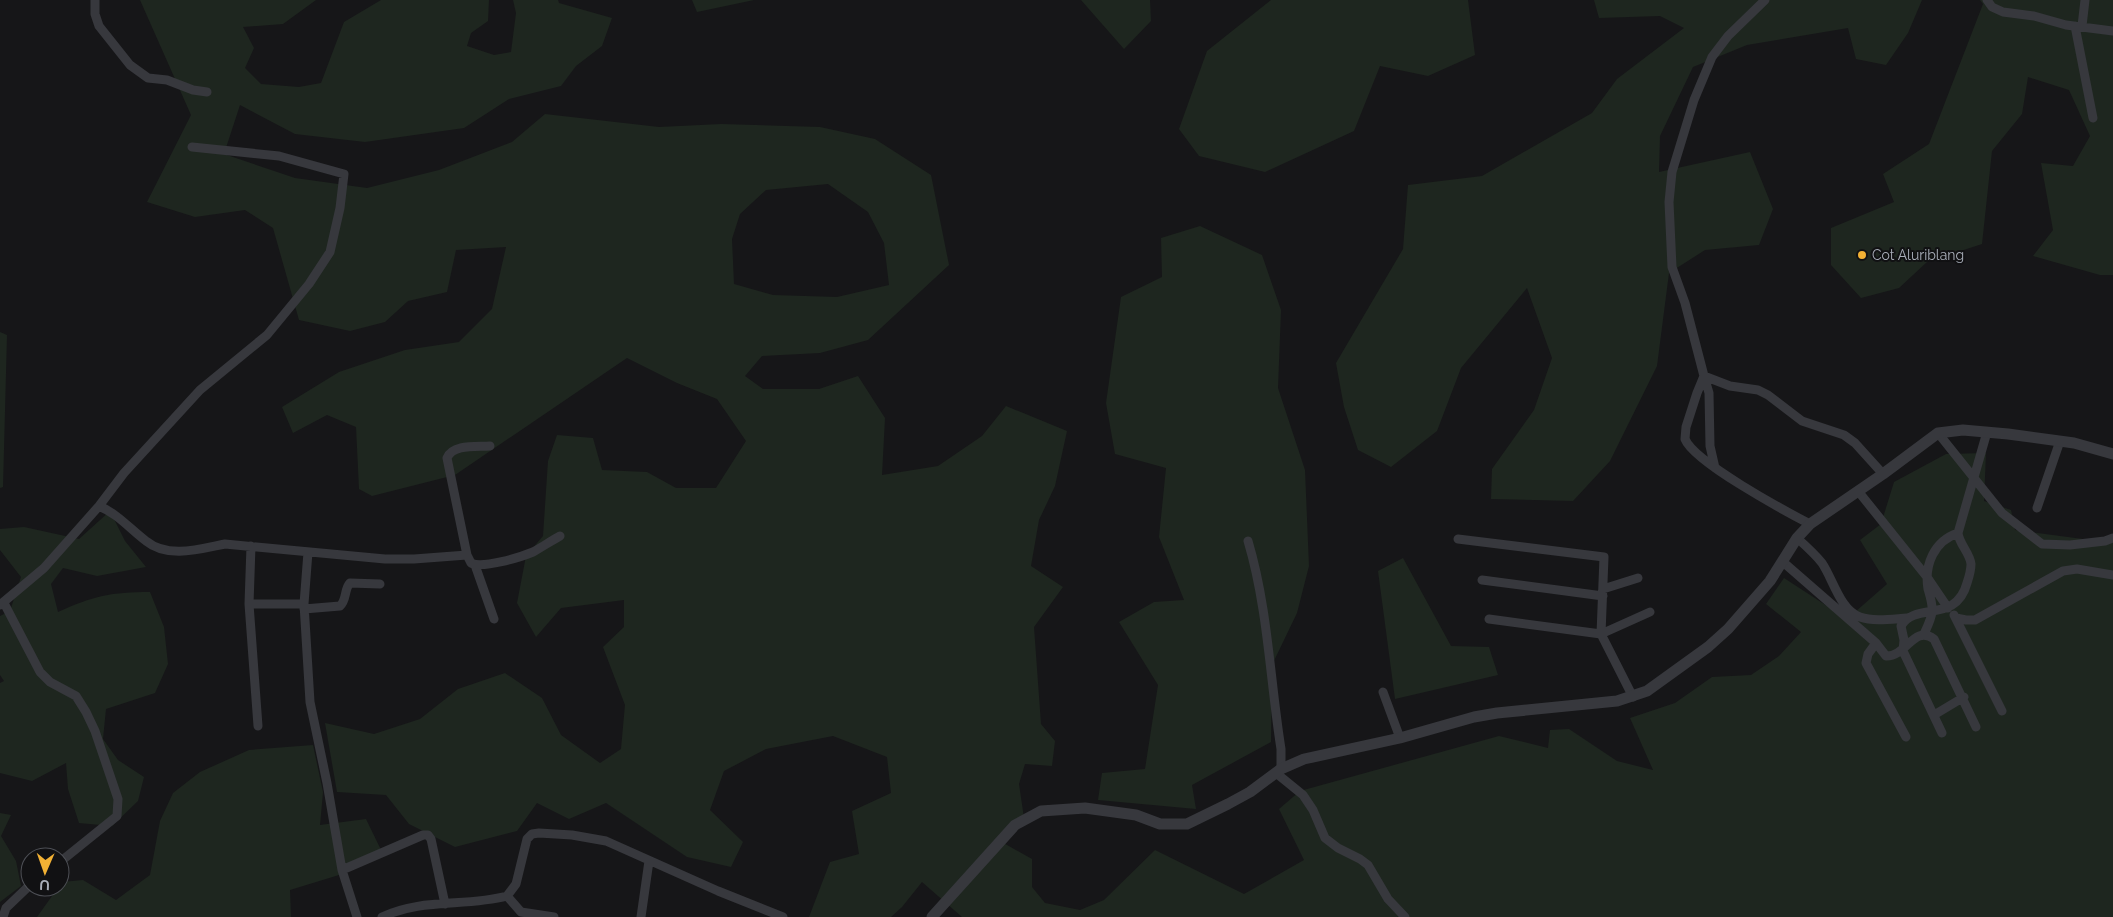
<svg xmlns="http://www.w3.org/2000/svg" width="2113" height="917" viewBox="0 0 2113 917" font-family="Raleway,sans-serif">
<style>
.green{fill:#1e261f;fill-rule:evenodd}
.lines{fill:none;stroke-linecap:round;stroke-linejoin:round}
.minor{stroke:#37383d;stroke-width:9}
.tertiary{stroke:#37383d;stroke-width:11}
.poi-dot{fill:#f2b134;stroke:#111113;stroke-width:2}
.labels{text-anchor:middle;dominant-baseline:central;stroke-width:4;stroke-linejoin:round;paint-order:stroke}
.poi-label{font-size:14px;fill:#a8adb8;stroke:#111113;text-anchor:start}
</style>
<rect width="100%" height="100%" fill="#161618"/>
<path class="green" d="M140,0H316L283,24L243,27L254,48L245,68L261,84L299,87L321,83L344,22L381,0H489L488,21L471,33L467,46L494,55L511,52L516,13L513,0H558L559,3L612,18L602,46L576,66L561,86L509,99L464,128L365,142L295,134L240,105L224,154L295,178L367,188L439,170L512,142L545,114L659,127L721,124L820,127L875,139L931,175L949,265L868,340L820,353L762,356L745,376L763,389H819L858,376L885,418L882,475L938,466L982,436L1006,406L1067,431L1055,486L1039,520L1031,566L1063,587L1034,627L1041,724L1055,741L1052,766L1025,764L1019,784L1024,818L1000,841L1032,859V887L1045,903L1080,910L1104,900L1155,850L1244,894L1304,860L1279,809L1300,791L1499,736L1548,748L1550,730L1569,729L1617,761L1653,770L1630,718L1675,703L1712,677L1751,675L1779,656L1801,632L1766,604L1784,578L1847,619L1887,584L1860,540L1881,524L1894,482L1946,454L1986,453L1984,501L2011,510L2015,530L2113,543V917H962L922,882L902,907L891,917H809L830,862L859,854L852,811L891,793L887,757L833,736L766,749L724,771L710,810L743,842L731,867L687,857L606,803L569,819L537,803L517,831L455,847L409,824L386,795L337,792L325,723L374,734L420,719L458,689L505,673L542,698L561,735L600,763L621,749L625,705L603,647L624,627V600L561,608L536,637L517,603L526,556L543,536L548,461L557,435L593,438L602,470L647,472L676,488H716L746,441L717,399L677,383L627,358L455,475L372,496L359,489L356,427L327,415L293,433L282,407L339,372L405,350L459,342L492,309L506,247L456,250L447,292L408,301L385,322L350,331L299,320L273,228L245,210L195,217L147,202L191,115ZM828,184L868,212L884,243L889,285L837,297L773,295L734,284L732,239L740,214L766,190Z
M692,0H754L697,12Z
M1081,0H1150L1151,21L1124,49Z
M1271,0H1468L1475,55L1428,76L1380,66L1354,131L1265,172L1199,156L1179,129L1207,51Z
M1594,0H1922L1908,33L1886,65L1856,59L1848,28L1747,45L1693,67L1660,136L1659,172L1750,152L1773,209L1759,245L1705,250L1669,273L1657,366L1610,461L1573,501L1491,499L1492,469L1534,410L1552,358L1527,288L1461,368L1437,431L1391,467L1358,450L1344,407L1336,363L1403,249L1408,185L1482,176L1592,113L1617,79L1684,28L1660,16L1599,18Z
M1980,0H2113V275H2100L2033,256L2053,230L2041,163L2073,166L2090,136L2069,90L2028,77L2022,114L1992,151L1982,244L1927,262L1899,288L1861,298L1831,265V228L1894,202L1883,174L1929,144L1983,4Z
M1200,226L1262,255L1281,310L1278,388L1305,470L1309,566L1297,613L1272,665L1271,742L1192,785L1196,809L1098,800L1102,773L1145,769L1158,685L1119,622L1154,602L1184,600L1159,537L1166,468L1115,454L1106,403L1121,297L1162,277L1161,238Z
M0,332L7,335L3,487L0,488Z
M110,511L125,541L146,567L97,576L63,568L51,584L58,612C93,596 111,592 150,592L164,627L168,664L155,693L106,709L103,739L118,760L144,777L138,801L112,826L79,823L68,789L66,763L32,781L0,773V683L4,681L0,675V616L10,611L21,577L0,550V529L24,527L79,539Z
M1403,558L1451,646L1489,647L1498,675L1395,699L1378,571Z
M313,745L323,792L320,825L366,819L383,854L339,875L290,890L291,917H37L62,882L83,880L116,900L150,875L160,821L173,793L200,772L249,750Z
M0,813L11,815L1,836L16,861L21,886L0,902Z"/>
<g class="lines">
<path class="minor" d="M95,0V14L99,26L130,65L148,78L167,80L193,90L207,92
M1765,0L1728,36L1712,57L1694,100L1672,172L1669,202L1672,267L1685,303L1704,376L1697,393L1686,427L1685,439C1694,462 1785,511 1810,524
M1987,0L1992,7L2003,12L2034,16L2066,25L2113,31
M2075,26L2093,118
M2082,26L2085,0
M1704,376L1730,386L1758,390L1768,395L1802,421L1844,435L1855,443L1883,474
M1704,376L1709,393L1710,446L1715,468
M1938,433L2002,513L2042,544L2070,545L2105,541L2113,538
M1858,491L1927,577L1948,608
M99,506C118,514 130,529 146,541C168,559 200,549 225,544L385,559H414L467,555L471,563C482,569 521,557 533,552C542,547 551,541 560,536
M2037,508L2060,441
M1797,538C1806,546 1815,554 1822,563C1833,579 1840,610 1860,617C1874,622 1892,619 1907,618
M1458,539L1604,557L1601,634L1650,612
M1248,541C1268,608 1270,680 1281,749V769
M251,546L249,604L258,726
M467,555L447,458C453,444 476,447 490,446
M1783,562L1876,643L1886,656C1906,657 1914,624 1934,639L1976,727
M475,565L494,619
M1482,580L1603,596
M1603,589L1638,578
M4,603L40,672L50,682L76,696L86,712L95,731L118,799L117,816L60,862
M249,604H304L308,552
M304,604L310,702L327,783L342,870L357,917
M0,605L44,568L99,506L124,473L200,390L267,335L309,284L330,252L340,208L344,174L279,156L192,147
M304,609L340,606C347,600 344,589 350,583L380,584
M1954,615L2002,711
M1956,618L1966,620H1975L2063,571L2077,569L2113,575
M1489,619L1601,634L1633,697
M1924,634C1927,627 1931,620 1932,612C1933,605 1930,596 1928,589C1924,565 1934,541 1958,533
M1876,643L1868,654L1866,663L1906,737
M1383,692L1400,738
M1934,715L1964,697
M1942,733L1903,651L1904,640L1901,626C1916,601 1956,624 1967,583C1969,577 1971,571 1971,564C1970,553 1959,544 1958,533L1987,432
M1276,773L1303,795L1313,810L1325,838L1338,848L1360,859L1368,865L1388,899L1405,917
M342,870L423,835H428L431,839L445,904
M507,896L521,912L554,917
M3,917L6,908L30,885
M382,917C421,898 466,907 507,896L516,884L527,839L532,834L539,833L572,835L606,841L718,891L783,917
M641,917L649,861"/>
<path class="tertiary" d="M932,917L1015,825L1041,811L1085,808L1136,815L1160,824H1187L1228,804L1250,792L1281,769L1304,759L1400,738L1474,717L1497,713L1617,701L1647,691L1708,647L1728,629L1770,581L1797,538L1810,524L1883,474L1938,433L1963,430L2008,434L2074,443L2113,454"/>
</g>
<circle class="poi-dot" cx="1862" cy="255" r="5"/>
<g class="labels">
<g class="poi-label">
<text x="1872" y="255">Cot Aluriblang</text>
</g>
</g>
<g transform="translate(45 872) rotate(182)"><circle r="24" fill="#111113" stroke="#4d4f55"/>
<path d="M0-4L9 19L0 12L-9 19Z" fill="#f2b134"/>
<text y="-8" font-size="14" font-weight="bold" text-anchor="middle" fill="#a8adb8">U</text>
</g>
</svg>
